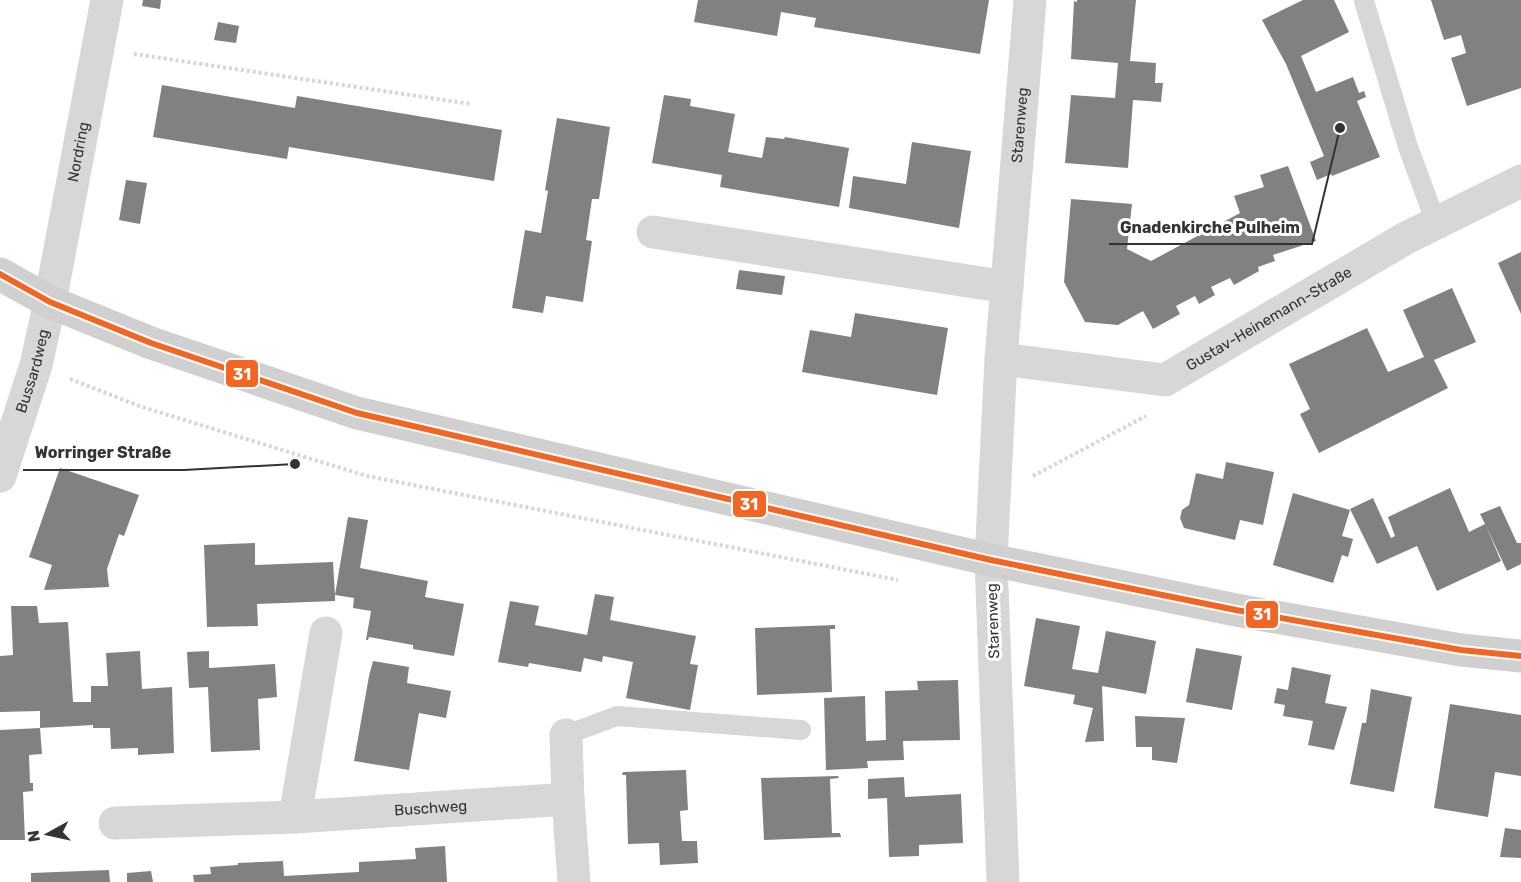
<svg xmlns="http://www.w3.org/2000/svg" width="1521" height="882" viewBox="0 0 1521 882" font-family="Rubik,sans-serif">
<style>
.building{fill:#818181}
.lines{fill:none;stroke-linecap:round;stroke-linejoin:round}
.path{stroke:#d6d6d6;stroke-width:4;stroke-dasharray:3 3;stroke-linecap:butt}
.service{stroke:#d7d7d7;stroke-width:20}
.minor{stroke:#d7d7d7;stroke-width:33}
.secondary{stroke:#d0d0d0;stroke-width:33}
.bus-1-casing{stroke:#fff;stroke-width:10}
.bus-1{stroke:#f26522;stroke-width:6}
.labels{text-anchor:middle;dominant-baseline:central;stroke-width:6;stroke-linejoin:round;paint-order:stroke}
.street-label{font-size:15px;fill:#333;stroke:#fff}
.leader{fill:none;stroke:#333;stroke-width:2}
.callout-dot{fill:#333;stroke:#fff;stroke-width:2}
.callout-label{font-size:16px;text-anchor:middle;font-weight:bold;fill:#333;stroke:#fff;stroke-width:6;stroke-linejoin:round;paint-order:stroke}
.line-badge{stroke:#fff;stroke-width:2}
.badge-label{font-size:16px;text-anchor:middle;font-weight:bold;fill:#fff}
</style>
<rect width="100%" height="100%" fill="#fff"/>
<path class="building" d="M143,0H161L160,9L142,6Z
M698,0H989L980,54L814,27L816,18L781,12L777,36L694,22Z
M1077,0H1136L1130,61L1156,63L1155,83H1163L1161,102L1133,100L1128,168L1065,163L1071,95L1115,98L1118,63L1071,59L1074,1L1077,2Z
M1303,0H1334L1349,32L1301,56L1316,92L1353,77L1359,93L1364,91L1366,97L1357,101L1380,157L1332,176L1331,174L1317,180L1310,162L1324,156L1286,64L1262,20Z
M1431,0H1521V88L1467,106L1451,58L1466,53L1461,35L1444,40Z
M218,22L239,26L236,43L214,40Z
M162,85L295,108L297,96L502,130L494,181L289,147L287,159L153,137Z
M664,95L691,99L690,106L735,114L728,152L762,158L766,137L784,139L785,137L849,148L839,207L720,187L722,175L652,163Z
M557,118L610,127L599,199H592L586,240L592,241L583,302L546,296L543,313L512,308L525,230L541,233L548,191L545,190Z
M912,142L971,151L959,228L849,208L853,176L906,184Z
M1288,166L1316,241L1273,255L1275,261L1258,267L1259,271L1234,285L1230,278L1211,287L1215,295L1199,304L1195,296L1176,306L1180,314L1153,329L1143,311L1118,325L1085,322L1064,282L1071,199L1132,204L1127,249L1151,261L1240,213L1234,196L1264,187L1260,175Z
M126,180L147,183L140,224L119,220Z
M1521,252V314L1498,263Z
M739,270L785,276L782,295L736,289Z
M1452,288L1476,342L1434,360L1448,388L1319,453L1300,414L1310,409L1289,364L1367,328L1388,372L1424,357L1403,310Z
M855,313L948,328L937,395L802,372L810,330L851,337Z
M1226,462L1274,472L1263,525L1240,520L1235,540L1184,528L1180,518L1182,510L1189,505L1196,473L1223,479Z
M60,468L139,495L124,536L119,534L107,569L109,587L44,590L52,565L29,557Z
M1450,488L1469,532L1485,524L1480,514L1500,506L1517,543H1521V564L1507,571L1486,526L1501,561L1437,591L1417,546L1377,564L1350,509L1373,498L1391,538L1395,536L1388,517Z
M1293,493L1350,510L1342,536L1353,539L1348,557L1342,555L1333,583L1273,565Z
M348,517L368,520L360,568L428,581L425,597L464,604L454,656L413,649V645L369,637L368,640H366L371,611L353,608L354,598L335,595V601L257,604L258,626L207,627L204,545L255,543V565L333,562L335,595Z
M595,594L614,597L610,620L696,636L690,664L698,665L690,710L626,698L633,662L603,656L602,662L584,658L581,672L529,663L528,667L498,662L510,601L539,606L535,625L587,635Z
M11,606H37L39,623L68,622L73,702H91V686H108L106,653L140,651L142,689L172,687L174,753L138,755V748L111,749L110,728H93V725L40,728L42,754L29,755L30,783H33V791L23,792L25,840H0V730L40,728V711L0,712V656L13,655Z
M1036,618L1080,626L1072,669L1098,673L1106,631L1156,641L1146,694L1102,686L1104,741L1085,742L1093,708L1073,704L1075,695L1024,686Z
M835,625V629H830L832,692L757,695L755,628Z
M1196,648L1242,656L1232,710L1186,702Z
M209,651V668L275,664L277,697L258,699L260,750L211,752L208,687L189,688L187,652Z
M373,661L409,667L407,683L451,691L446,718L419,713L409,770L354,761L369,676Z
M1292,667L1331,675L1325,703L1347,707L1334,750L1308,745L1313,721L1283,716L1285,705L1274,703L1277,688L1288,690Z
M958,680L960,740L903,741L904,760L867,761L868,768L826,770L824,698L865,696L866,741L886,740L885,691L918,690L917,681Z
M1371,689L1412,697L1394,792L1350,784L1362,723H1366Z
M1450,704L1521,715V776L1495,772L1488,817L1434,808Z
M1135,716L1185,718L1177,763L1152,760V747H1136Z
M686,770L688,810L680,811L682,841H697L698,863L660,865L659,843L628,844L626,775H622L623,772Z
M838,776L839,778L830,779L832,833H840L841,837L764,840L761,778Z
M904,777L905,797L961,794L963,843L919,845V856L889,857L887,798L868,799V779Z
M1505,828L1521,830V858L1500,857Z
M445,846L447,882H194L193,875L211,874L210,867L238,865V863L283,861L284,876L359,872V862L416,859L415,848Z
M109,870L110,882H31V873Z
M151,871L153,882H127V873Z"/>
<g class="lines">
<path class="path" d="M134,54L471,104
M70,379L142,407L367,476L898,580
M1033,476L1146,416"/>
<path class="service" d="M1364,1L1408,147L1436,223
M566,735L617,716L801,730"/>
<g class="minor">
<path d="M653,232L1007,287"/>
<path id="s1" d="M1001,359L1165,380L1406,238L1521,181"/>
<path id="s2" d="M0,476L36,365L50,302L107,0"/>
<path d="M566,735L568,799L574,882"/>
<path d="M295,817L326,633"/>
<path id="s3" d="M115,823L295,817L568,799"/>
<path id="s4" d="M1003,882L991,560L1001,359L1030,0"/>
</g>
<path class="secondary" d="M0,274L50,302L151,343L357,413L991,560L1236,610L1461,650L1521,656"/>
<defs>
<path id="bus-1" d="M0,274L50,302L151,343L357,413L991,560L1236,610L1461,650L1521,656"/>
</defs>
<use href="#bus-1" class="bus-1-casing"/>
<use href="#bus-1" class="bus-1"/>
</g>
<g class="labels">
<g class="street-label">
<text stroke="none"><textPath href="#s4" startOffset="758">Starenweg</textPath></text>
<text stroke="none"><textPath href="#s2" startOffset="334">Nordring</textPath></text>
<text stroke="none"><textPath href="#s1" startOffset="286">Gustav-Heinemann-Straße</textPath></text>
<text stroke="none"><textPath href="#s2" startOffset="110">Bussardweg</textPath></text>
<text transform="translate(993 621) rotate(-92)">Starenweg</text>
<text stroke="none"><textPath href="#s3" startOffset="316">Buschweg</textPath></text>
</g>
</g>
<path class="leader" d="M1340 128L1312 244H1109M295 464L184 470H23"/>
<g class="callout-dot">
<circle cx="1340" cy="128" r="6"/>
<circle cx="295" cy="464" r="6"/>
</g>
<g class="callout-label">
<text x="1210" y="233">Gnadenkirche Pulheim</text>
<text x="103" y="458">Worringer Straße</text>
</g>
<g class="line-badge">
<rect x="225" y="359" width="34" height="29" rx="6" fill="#f26522"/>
<rect x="732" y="490" width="35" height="28" rx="6" fill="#f26522"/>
<rect x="1245" y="600" width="34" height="29" rx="6" fill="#f26522"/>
</g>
<g class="badge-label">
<text x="242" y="380">31</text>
<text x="749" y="510">31</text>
<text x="1262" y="620">31</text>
</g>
<g transform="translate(48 834) rotate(262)" stroke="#ffffff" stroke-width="4.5" paint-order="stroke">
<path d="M0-4.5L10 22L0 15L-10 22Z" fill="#333333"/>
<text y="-9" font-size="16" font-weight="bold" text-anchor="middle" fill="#333333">N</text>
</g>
</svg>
